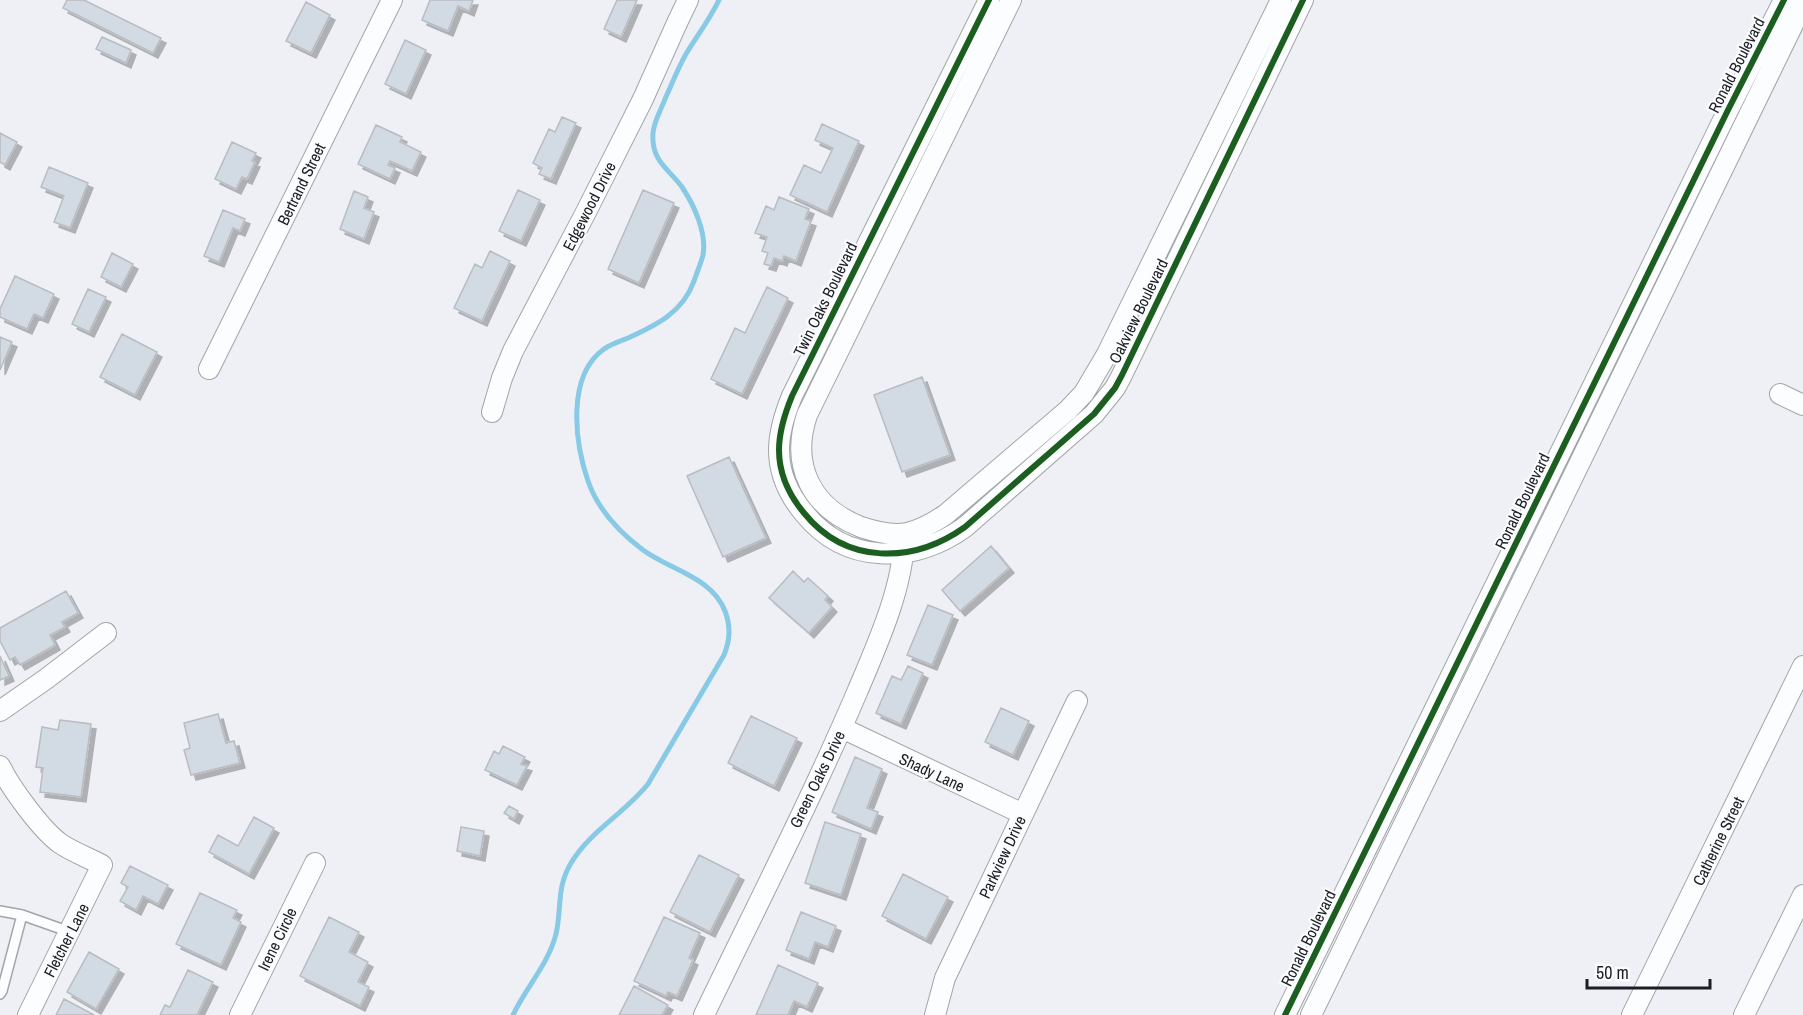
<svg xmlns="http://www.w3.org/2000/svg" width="1803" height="1015" viewBox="0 0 1803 1015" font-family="'Archivo Narrow',sans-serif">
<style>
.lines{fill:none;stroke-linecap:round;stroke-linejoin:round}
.stream{stroke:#88cae5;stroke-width:5}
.building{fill:#d2dae4;stroke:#b9bcc0;stroke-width:1.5;filter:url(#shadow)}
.lane-casing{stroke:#a2a4a8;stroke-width:12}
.street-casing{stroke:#a2a4a8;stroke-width:22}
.lane{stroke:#fcfdfe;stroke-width:9}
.street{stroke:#fcfdfe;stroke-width:20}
.cycleway-casing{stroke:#fbfcfe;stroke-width:10}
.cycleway{stroke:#1b5e20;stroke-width:6}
.labels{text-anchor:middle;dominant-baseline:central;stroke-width:4.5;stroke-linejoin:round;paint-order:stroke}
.street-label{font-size:16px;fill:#1d1e23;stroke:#fbfcfe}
</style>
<defs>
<filter id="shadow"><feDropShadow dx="5" dy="5" stdDeviation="0" flood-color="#0004"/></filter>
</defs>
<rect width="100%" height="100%" fill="#eef0f6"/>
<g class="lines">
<path class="stream" d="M513,1015C526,987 548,965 556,934C562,909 556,888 571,863C590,831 625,813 648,784L724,655C730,640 731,627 725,611C712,577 670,570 643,550C619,532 598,510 588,481C575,443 566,376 604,349C611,344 620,341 628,338C657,325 683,312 694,281C697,272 701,263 703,255C707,233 694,205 682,187C668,168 651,161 653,133C654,121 661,110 665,99C672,84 678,68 686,54C697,36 710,19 719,0"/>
</g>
<path class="building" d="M67,0H84L161,38L153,53L63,8Z
M430,0H473L469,11L458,6L448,31L422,20Z
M617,0H637L621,37L604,29Z
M306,2L330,15L311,53L286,41Z
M102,37L131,50L126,63L96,49Z
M405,40L426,50L406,94L385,84Z
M562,117L576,123L551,179L539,174L542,168L533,163L549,129L555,132Z
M822,124L859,141L827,212L790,195L804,165L821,173L833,148L815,140Z
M376,125L402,137L400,142L421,152L412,171L390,161L388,165L395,168L390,179L358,164Z
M0,133L17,142L5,165L0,162Z
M232,142L256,153L252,161L255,162L247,179L242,177L236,189L215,179Z
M49,167L88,183L70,228L54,222L64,196L41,187Z
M518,190L540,200L521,241L499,231Z
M643,190L674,203L639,283L608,269Z
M354,191L368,197L364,208L374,212L364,239L340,229Z
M779,197L809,209L805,219L811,221L796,261L784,256L782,261L774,258L771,266L764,264L768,253L762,251L767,237L755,233L766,206L774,210Z
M223,210L245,219L240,231L233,228L219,262L204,256Z
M490,251L510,261L482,321L454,308L475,264L482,268Z
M112,253L133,264L121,287L101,277Z
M15,276L54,294L43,318L34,314L27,329L0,317V309Z
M767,287L788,298L742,394L711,379L735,328L745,333Z
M88,289L106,297L89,332L72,324Z
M122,334L157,352L135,395L100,377Z
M0,337L12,342L0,370Z
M922,377L950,455L902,472L874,395Z
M729,457L766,538L723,557L687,476Z
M991,546L1009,568L960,611L942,590Z
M793,571L804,582L808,578L828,596L825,600L832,607L809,633L769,598Z
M66,591L78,613L62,622L65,627L50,635L55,645L20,665L15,657L10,660L0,641V628Z
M928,605L953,615L932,665L907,655Z
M0,656L9,676L0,680Z
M908,666L923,673L901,724L876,713L892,676L901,680Z
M1001,708L1029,721L1013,755L985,742Z
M218,714L226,743L234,741L240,763L191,775L184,750L190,748L184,723Z
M751,716L797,738L774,786L728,763Z
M60,720L91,724L81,797L40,792L43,768L36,767L42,727L58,730Z
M503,746L525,757L521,764L527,766L517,785L485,770L494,751L499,754Z
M855,757L882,769L867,808L878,812L871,829L832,812Z
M509,806L518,811L514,819L504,813Z
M254,817L274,828L249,874L209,852L218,835L238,846Z
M825,822L861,834L841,895L805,883Z
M461,827L484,831L480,856L457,851Z
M699,855L739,875L710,932L670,912Z
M130,866L168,885L158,904L143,896L136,910L120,901L128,887L121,883Z
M903,874L948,897L926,939L882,916Z
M200,893L237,910L233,918L241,922L221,965L176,944Z
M801,912L836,926L828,947L815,942L809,959L786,950Z
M329,917L359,932L349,952L368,962L358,982L369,987L360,1006L300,976Z
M664,917L700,933L689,958L693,960L677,996L668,992L666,996L634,981Z
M89,952L119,969L96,1009L67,992Z
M778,965L818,983L807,1007L794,1001L788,1015H756Z
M188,970L213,982L197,1015H160L165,1005L170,1007Z
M634,986L668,1005L662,1015H619Z
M64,999L94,1015H56Z"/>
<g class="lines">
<defs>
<path id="lane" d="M0,911L22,915
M0,994L2,991L22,915L70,932"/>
<path id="street" d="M989,0L792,396C785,413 779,431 779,450C779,473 789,495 804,513C846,565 913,564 965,527L1094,414L1115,388L1122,375L1303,0
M1011,0L807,415C790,466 812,508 861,527C876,532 892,536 907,533C921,530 933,523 945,515L1068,410L1084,393L1107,354L1281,0
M209,369L392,0
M1780,394L1803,405
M492,412L502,378L513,351L586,212L643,99L677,23L688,0
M0,711L46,679L106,633
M842,728L1023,814
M0,766C10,787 42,831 61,844C73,852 89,858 102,865L28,1015
M240,1015L315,863
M704,1015C756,907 811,800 858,690C877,645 903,588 904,539
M935,1015L945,978L1077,701
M1285,1015L1728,110L1784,0
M1311,1015L1803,4
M1632,1015L1803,666
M1744,1015L1803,895"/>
</defs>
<use href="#lane" class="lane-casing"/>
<use href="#street" class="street-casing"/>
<use href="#lane" class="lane"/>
<use href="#street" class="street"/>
<defs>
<path id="cycleway" d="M989,0L792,396C785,413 779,431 779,450C779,473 789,495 804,513C846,565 913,564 965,527L1094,414L1115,388L1122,375L1303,0
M1285,1015L1728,110L1784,0"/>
</defs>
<use href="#cycleway" class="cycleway-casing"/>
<use href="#cycleway" class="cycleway"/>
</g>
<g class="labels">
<g class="street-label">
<text transform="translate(1736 65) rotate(-63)">Ronald Boulevard</text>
<text transform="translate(301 184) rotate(-64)">Bertrand Street</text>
<text transform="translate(589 206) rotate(-63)">Edgewood Drive</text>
<text transform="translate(825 299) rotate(-64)">Twin Oaks Boulevard</text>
<text transform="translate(1138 311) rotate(-64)">Oakview Boulevard</text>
<text transform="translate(1522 501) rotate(-64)">Ronald Boulevard</text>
<text transform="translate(932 772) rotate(25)">Shady Lane</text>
<text transform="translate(817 779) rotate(-64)">Green Oaks Drive</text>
<text transform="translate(1718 841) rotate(-64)">Catherine Street</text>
<text transform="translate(1002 857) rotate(-65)">Parkview Drive</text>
<text transform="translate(1308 938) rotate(-64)">Ronald Boulevard</text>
<text transform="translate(277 939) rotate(-64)">Irene Circle</text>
<text transform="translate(66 940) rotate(-63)">Fletcher Lane</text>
</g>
</g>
<path d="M1587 979v9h123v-9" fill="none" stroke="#1d1e23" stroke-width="3"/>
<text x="1596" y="979" font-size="18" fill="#1d1e23" stroke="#fbfcfe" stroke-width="4.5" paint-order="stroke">50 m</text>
</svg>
